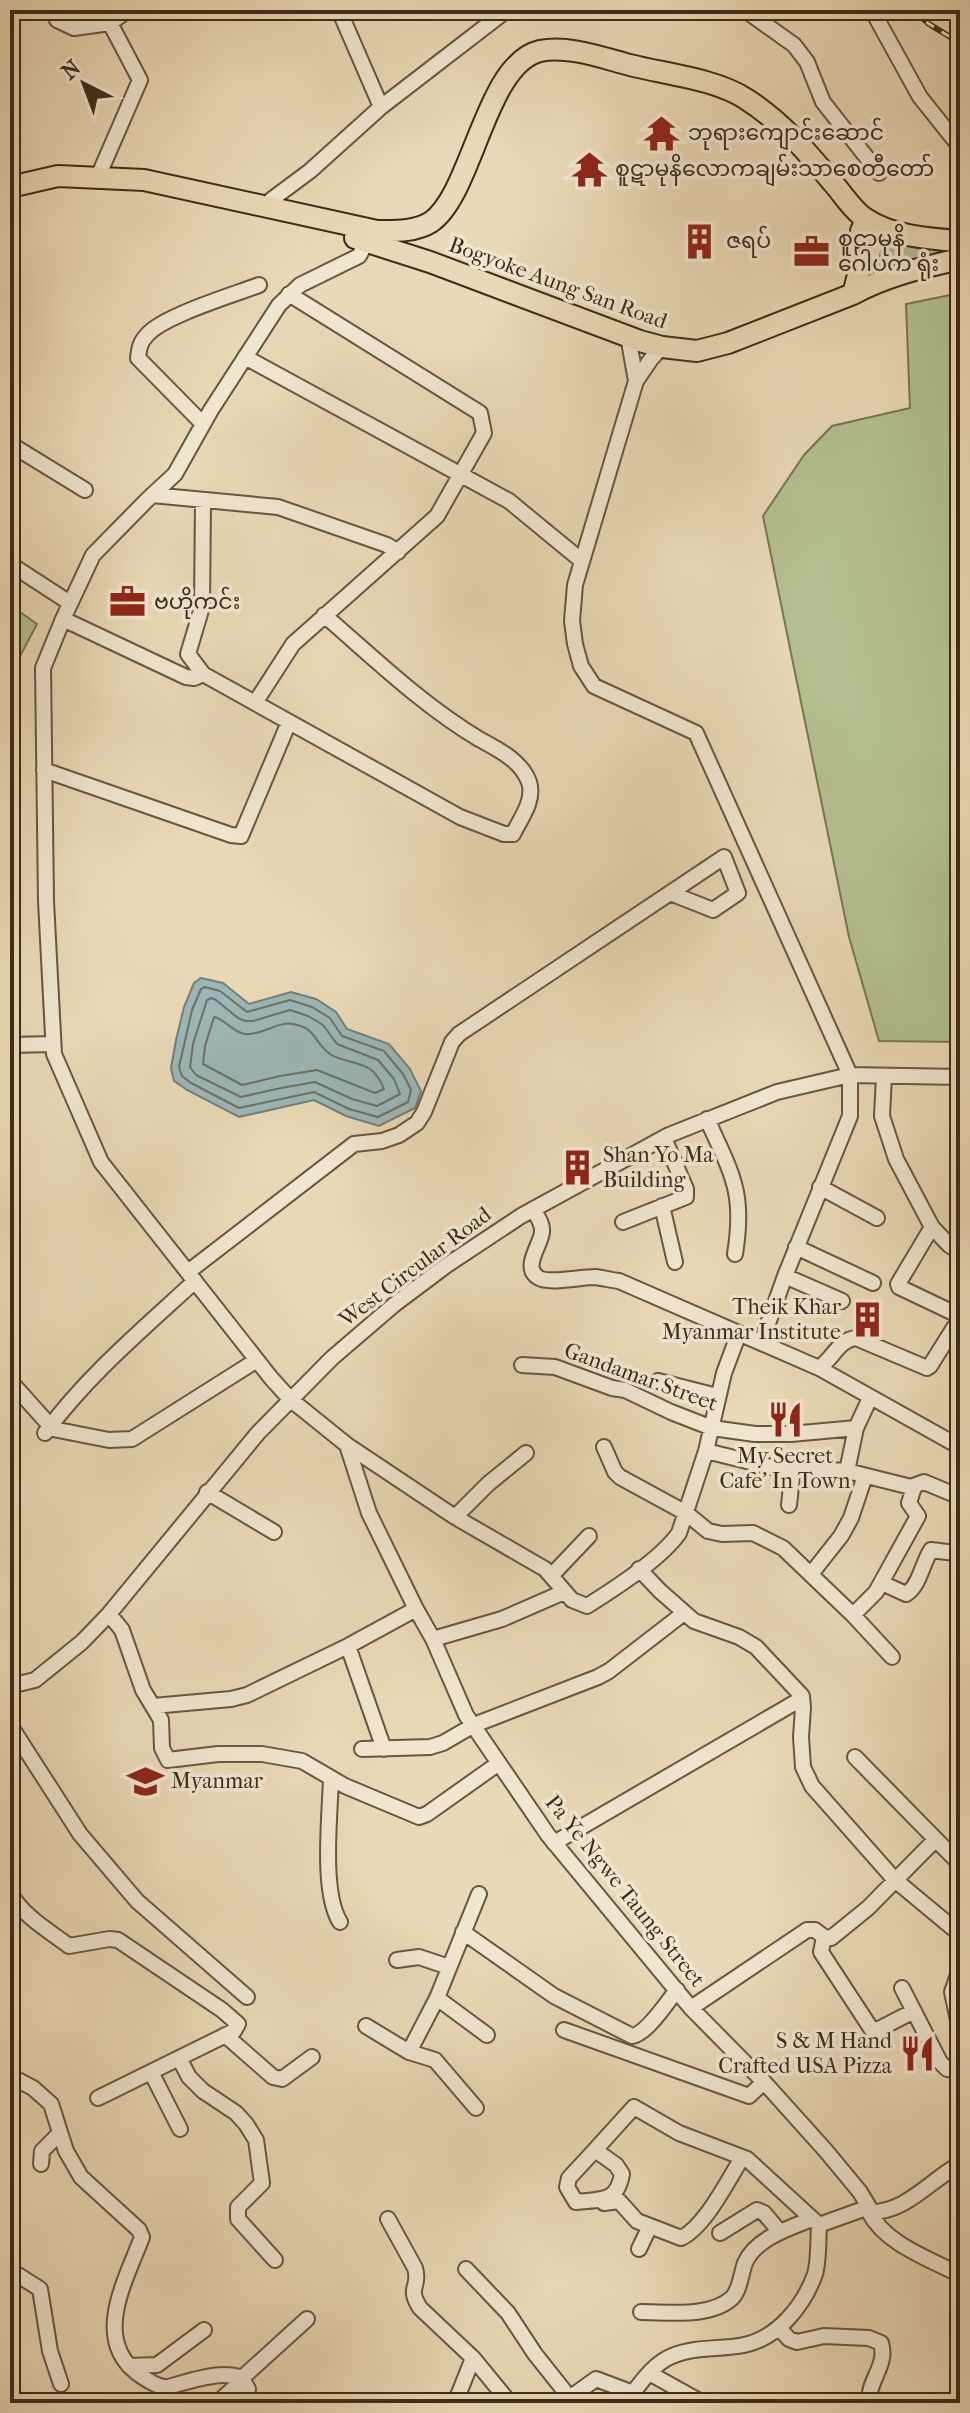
<svg xmlns="http://www.w3.org/2000/svg" width="970" height="2413" viewBox="0 0 970 2413" font-family="'IM FELL French Canon','Noto Sans Myanmar',serif">
<style>
.green{fill:#b4c091;stroke:#787655;stroke-width:2}
.water{fill:#9cb7b8;stroke:#767f78;stroke-width:2}
.lines{fill:none;stroke-linecap:round;stroke-linejoin:round}
.shore{stroke:#6c7268;stroke-width:2}
.minor-casing{stroke:#685740;stroke-width:18}
.highway-casing{stroke:#3d2c19;stroke-width:24}
.minor{stroke:#f1e6d0;stroke-width:14}
.highway{stroke:#ead9b6;stroke-width:20}
.rail-casing{stroke:#3d2c19;stroke-width:6}
.rail{stroke:#f1e6d0;stroke-width:3;stroke-dasharray:9;stroke-linecap:butt}
.labels{text-anchor:middle;dominant-baseline:central;stroke-width:7;stroke-linejoin:round;paint-order:stroke}
.poi-label{font-size:22px;fill:#3d2c19;stroke:#f1e6d0;text-anchor:start}
.street-label{font-size:22px;fill:#3d2c19;stroke:#f1e6d0}
</style>
<rect width="100%" height="100%" fill="#ead9b6"/>
<filter id="stains"><feTurbulence type="fractalNoise" baseFrequency=".0025" numOctaves="4"/><feColorMatrix values="0 0 0 0 .2 0 0 0 0 .09 0 0 0 0 .02 0 0 0 .5 -.17"/></filter>
<radialGradient id="worn" r=".72"><stop offset=".6" stop-color="#630" stop-opacity="0"/><stop offset="1" stop-color="#630" stop-opacity=".3"/></radialGradient>
<path class="green" d="M880,233L957,247L906,264L870,282C876,267 886,249 880,233Z
M960,293V1042L879,1041L849,937L763,516L804,455L832,426L910,408L906,304Z
M10,605L37,624L10,675Z"/>
<path class="water" d="M201,978L223,983L249,1004L291,992L316,999L336,1012L347,1029L389,1044L410,1069L421,1091L415,1108L379,1126L346,1116L314,1100L239,1117L187,1090L174,1081L171,1068L176,1040L184,1007L194,983Z"/>
<g class="lines">
<path class="shore" d="M205,987L220,991L247,1012L290,1000L312,1007L330,1018L342,1036L384,1051L403,1074L411,1090L408,1102L378,1117L349,1109L314,1092L239,1108L191,1083L182,1076L179,1067L192,1010L201,989Z
M211,998L216,1000L238,1018L245,1021H253L290,1010L308,1016L323,1025L337,1044L378,1060L394,1079L400,1094L377,1106L352,1099L315,1082L281,1088L241,1097L196,1075L190,1067L193,1044L207,1000Z
M214,1017C225,1019 232,1032 245,1034C262,1036 277,1021 293,1024C317,1028 314,1043 330,1054C342,1062 358,1061 370,1069C376,1073 382,1083 384,1089L375,1093L317,1070L280,1076L242,1085L203,1064L205,1046Z"/>
<defs>
<path id="minor" d="M339,10L381,107
M745,10L794,45L807,62L823,102L879,173
M872,10L920,97L960,147
M57,20L74,28L110,23L128,10
M97,179L140,80L110,23
M269,207L271,200L310,171L381,107L507,10
M367,241L359,256L300,285L279,305L211,410L175,474L147,500L93,555L63,619L43,668L46,901L54,1054L101,1162L271,1378L290,1399L347,1445L369,1513L416,1609L433,1639L466,1715L548,1835L691,2008L764,2082L826,2151L860,2192L869,2207V2212C906,2213 929,2181 960,2164
M628,336L636,381
M662,347L651,359L636,381L575,585L572,621L575,644L581,666L594,686L696,733L850,1075V1116L785,1276L761,1343
M245,357L509,501L582,561
M203,424L138,358C139,349 140,342 147,335C163,316 233,295 259,285
M10,444L85,490
M152,495L278,507L387,545L398,552
M203,501L202,607L188,654L203,674
M10,564L70,603
M63,619L186,677L194,678L203,674L460,817L504,834H513C521,818 535,800 529,782C521,760 497,749 479,739C422,705 374,658 324,615
M255,703L293,644L437,516L484,433L480,413L289,294
M44,770L231,835L241,836L289,722
M10,1045L53,1044
M884,1076L882,1116L896,1159L932,1227L949,1245L960,1252
M707,1119C732,1174 745,1192 735,1254
M820,1187L877,1218
M662,1206L675,1262
M533,1209C537,1216 543,1224 542,1232C541,1245 521,1268 539,1278C550,1284 581,1277 595,1277C603,1278 611,1280 619,1281L819,1368L960,1447
M623,1222L686,1197V1189L664,1138
M932,1227L898,1284L899,1287L960,1316
M796,1247L873,1283
M188,1272L354,1144L382,1141L399,1135L417,1123L424,1112L452,1042L459,1034L724,857L738,893L713,910L670,893
M785,1276L842,1301
M522,1365L555,1367L612,1388L625,1390L671,1412L712,1428L755,1434H791L856,1428L870,1398
M819,1368C833,1359 838,1340 856,1338L927,1368L930,1366L960,1318
M10,1381L53,1429L109,1440L132,1439L257,1360
M658,1381L717,1396
M45,1433C87,1376 143,1329 195,1281
M347,1445L455,1517L545,1569L572,1600L587,1606C614,1589 661,1559 679,1533L706,1451L724,1373L739,1333
M604,1447L615,1472L620,1477L686,1513L708,1531L722,1534L753,1533L783,1548L853,1615L892,1657
M706,1451L771,1467L847,1471L911,1487L924,1482L960,1497
M847,1471L856,1428
M207,1492L274,1532
M789,1505L793,1468
M455,1517L488,1484L526,1453
M639,1569L660,1591L694,1621L739,1637L756,1647L802,1696L803,1708L801,1737L803,1767L812,1786L895,1880L960,1934
M811,1574L841,1536L851,1518L865,1476
M551,1576L589,1536
M882,1583L906,1594C919,1587 922,1564 931,1550L955,1553L960,1551
M109,1614L122,1630L143,1690L161,1720L162,1748L168,1760L218,1754H262L302,1761L345,1786L419,1817L427,1814L499,1763
M853,1615L876,1592L918,1516L909,1503L914,1487
M433,1639L502,1619L564,1592
M348,1646L384,1749
M10,1686L35,1680L82,1642L109,1614L258,1433L332,1358L395,1304L447,1265L521,1216L669,1135L777,1092L850,1075L960,1077
M153,1706L231,1699L247,1695L348,1646L416,1609
M10,1725L80,1834L137,1901L247,1997
M362,1749L430,1747L443,1743L474,1725L598,1677L609,1671L684,1613
M855,1757L960,1864
M331,1778C330,1815 321,1892 340,1922
M554,1843L801,1699
M10,1893C23,1916 49,1931 69,1946L109,1939L118,1940L222,2010L238,2024L234,2031L98,2098
M463,1932L554,1996L632,2036C647,2034 667,2002 677,1990
M824,1937L821,1952L872,2030L879,2029L914,2011
M397,1960L419,1957L449,1967
M960,1969L952,1992L960,2030
M902,1988L940,2062L947,2069L960,2070
M437,1998L487,2035
M691,2008L807,1930H815L824,1937L831,1938L868,1908L935,1840
M366,2026L409,2052L435,2060L476,2108
M564,2030L749,2096L764,2082
M225,2035L273,2077L282,2079L312,2057
M409,2052L437,1998L479,1894
M179,2058L189,2077L203,2091L236,2113L246,2124L256,2140L262,2183L238,2207V2219L275,2260
M151,2072L180,2129
M10,2076L33,2088L51,2104L66,2151L81,2177L139,2230L142,2237C126,2280 92,2338 137,2373C144,2378 155,2386 164,2387C169,2388 177,2384 182,2383C202,2378 222,2371 242,2378L248,2389L245,2403
M595,2150L569,2178L567,2187L576,2202C601,2199 617,2203 622,2174L616,2165L595,2150L634,2107L679,2133L747,2159L819,2225
M41,2164L42,2151L60,2133
M604,2203L619,2201L637,2221L650,2226
M869,2212C885,2244 930,2259 960,2275
M388,2219L415,2268C421,2288 406,2286 420,2308L473,2358L510,2403
M819,2225L869,2207
M720,2233L757,2210L764,2213L780,2232
M639,2249L650,2226L681,2238C705,2227 728,2180 742,2158
M466,2269L508,2313L535,2354L570,2398
M10,2270L40,2289L50,2351L61,2384
M641,2312C668,2312 710,2318 732,2298C740,2290 741,2274 745,2263C755,2239 789,2228 812,2219
M779,2328L789,2339L797,2342L824,2336L869,2338L881,2343C888,2366 868,2379 869,2403
M129,2366L157,2365L204,2330
M649,2373L703,2403
M242,2378L307,2319
M564,2402L596,2379L633,2393L641,2403
M217,2403L243,2380
M455,2403L473,2358
M625,2403C638,2387 652,2364 672,2356C695,2346 720,2350 744,2345C778,2338 804,2305 815,2274C819,2260 818,2240 819,2225"/>
<path id="highway" d="M10,187L58,176L144,180L377,231C395,231 415,232 431,222C473,193 485,64 540,51C568,45 603,58 630,65C665,74 716,79 746,99C781,121 807,152 833,183C843,194 853,211 866,219C891,236 930,239 960,241
M355,238L430,262L640,341L662,347L697,351L728,343L853,294C886,276 924,267 960,259
M853,294L859,271L861,231L866,220"/>
</defs>
<use href="#minor" class="minor-casing"/>
<use href="#highway" class="highway-casing"/>
<use href="#minor" class="minor"/>
<use href="#highway" class="highway"/>
<defs>
<path id="rail" d="M913,10L929,24L960,43"/>
</defs>
<use href="#rail" class="rail-casing"/>
<use href="#rail" class="rail"/>
</g>
<defs>
<symbol id="temple-bare" viewBox="-9 -9 18 18"><path d="M0-6L5-2H3V0L6.5 2.5H4V6H1.5V3h-3V6H-4V2.5H-6.5L-3 0V-2H-5Z" fill="#8f2418" stroke="#f1e6d0" stroke-width="2.5" paint-order="stroke"/></symbol>
<symbol id="building-bare" viewBox="-9 -9 18 18"><path d="M-4-6H4V6H1V3H-1V6H-4ZM-2.5-4.3h1.7v1.8h-1.7ZM.8-4.3h1.7v1.8H.8ZM-2.5-1h1.7V.8h-1.7ZM.8-1h1.7V.8H.8Z" fill="#8f2418" stroke="#f1e6d0" stroke-width="2.5" paint-order="stroke"/></symbol>
<symbol id="office-bare" viewBox="-9 -9 18 18"><path d="M-6-3h4V-5.5h4V-3h4V5H-6ZM-1-4.5V-3h2v-1.5ZM-6 0V1H6V0Z" fill="#8f2418" stroke="#f1e6d0" stroke-width="2.5" paint-order="stroke"/></symbol>
<symbol id="restaurant-bare" viewBox="-9 -9 18 18"><path d="M-5-6h1v4h1v-4h1v4h1v-4h1v5L-1.5 .5V6h-2V.5L-5-1ZM5-6V6H3V1.5H1.5Q1.5-4 5-6Z" fill="#8f2418" stroke="#f1e6d0" stroke-width="2.5" paint-order="stroke"/></symbol>
<symbol id="school-bare" viewBox="-9 -9 18 18"><path d="M0-5L7-2L0 1L-7-2ZM-4 1L0 2.5L4 1V4Q0 6-4 4Z" fill="#8f2418" stroke="#f1e6d0" stroke-width="2.5" paint-order="stroke"/></symbol>
</defs>
<g fill-rule="evenodd">
<use href="#temple-bare" x="636" y="108" width="51" height="51"/>
<use href="#temple-bare" x="564" y="144" width="51" height="51"/>
<use href="#building-bare" x="674" y="216" width="51" height="51"/>
<use href="#office-bare" x="786" y="226" width="51" height="51"/>
<use href="#office-bare" x="102" y="576" width="51" height="51"/>
<use href="#building-bare" x="552" y="1142" width="51" height="51"/>
<use href="#building-bare" x="842" y="1294" width="51" height="51"/>
<use href="#restaurant-bare" x="760" y="1394" width="51" height="51"/>
<use href="#school-bare" x="120" y="1756" width="51" height="51"/>
<use href="#restaurant-bare" x="892" y="2028" width="51" height="51"/>
</g>
<g class="labels">
<g class="poi-label">
<text x="688" y="133">ဘုရားကျောင်းဆောင်</text>
<text x="615" y="169">စူဋာမုနိလောကချမ်းသာစေတီတော်</text>
<text x="838" y="239">စူဠာမုနိ<tspan x="838" dy="25">ဂေါပက ရုံး</tspan></text>
<text x="726" y="241">ဇရပ်</text>
<text x="154" y="602">ဗဟိုကင်း</text>
<text x="603" y="1155">Shan Yo Ma<tspan x="603" dy="25">Building</tspan></text>
<text x="841" y="1307" text-anchor="end">Theik Khar<tspan x="841" dy="25">Myanmar Institute</tspan></text>
<text x="785" y="1456" text-anchor="middle">My Secret<tspan x="785" dy="25">Cafe' In Town</tspan></text>
<text x="171" y="1781">Myanmar</text>
<text x="892" y="2041" text-anchor="end">S &amp; M Hand<tspan x="892" dy="25">Crafted USA Pizza</tspan></text>
</g>
<g class="street-label">
<text transform="translate(558 283) rotate(20)">Bogyoke Aung San Road</text>
<text transform="translate(415 1267) rotate(-37)">West Circular Road</text>
<text transform="translate(641 1377) rotate(20)">Gandamar Street</text>
<text transform="translate(625 1891) rotate(51)">Pa Ye Ngwe Taung Street</text>
</g>
</g>
<rect width="970" height="2413" fill="none" stroke="#ead9b6" stroke-width="40"/>
<rect x="12" y="12" width="946" height="2389" fill="none" stroke="#3d2c19" stroke-width="4"/>
<rect x="20" y="20" width="930" height="2373" fill="none" stroke="#3d2c19" stroke-width="2"/>
<g transform="translate(84 84) rotate(318)" stroke="#f1e6d0" stroke-width="6" paint-order="stroke">
<path d="M0-6L14 30L0 20L-14 30Z" fill="#3d2c19"/>
<text y="-12" font-size="22" font-weight="bold" text-anchor="middle" fill="#3d2c19">N</text>
</g>
<rect width="100%" height="100%" filter="url(#stains)"/>
<rect width="100%" height="100%" fill="url(#worn)"/>
</svg>
